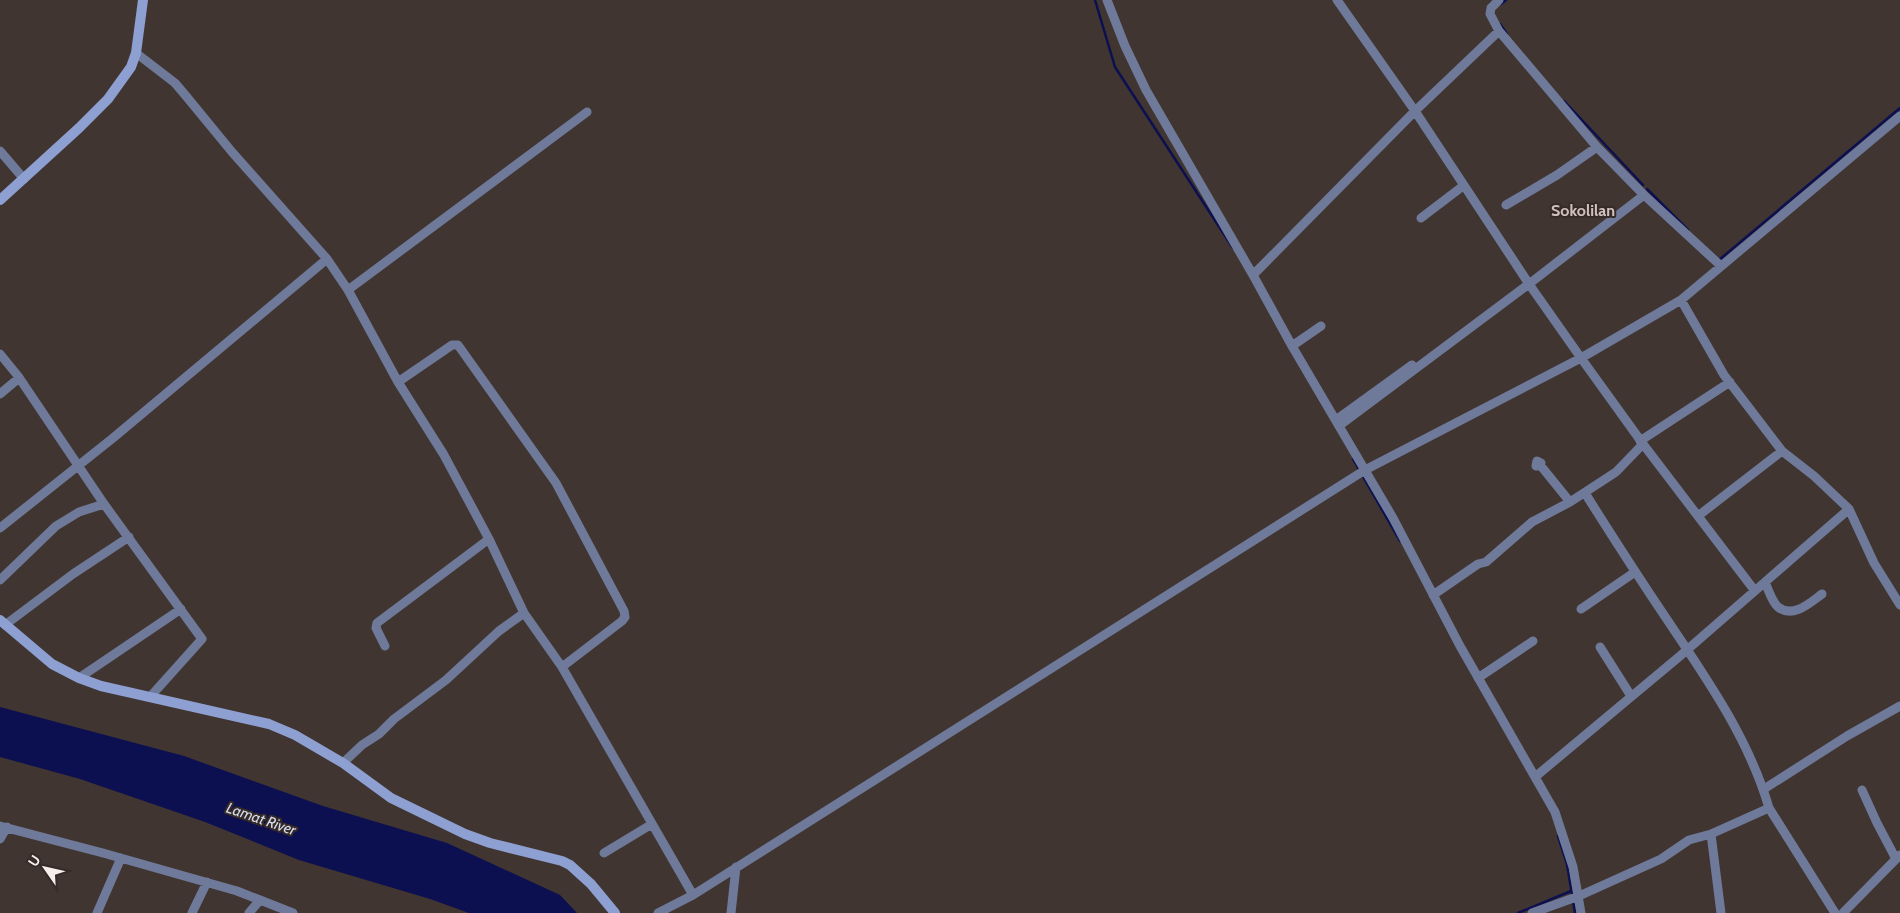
<svg xmlns="http://www.w3.org/2000/svg" width="1900" height="913" viewBox="0 0 1900 913" font-family="Cabin,sans-serif">
<style>
.water{fill:#0c1051}
.lines{fill:none;stroke-linecap:round;stroke-linejoin:round}
.stream{stroke:#0c1051;stroke-width:2.5}
.street{stroke:#6f7a9a;stroke-width:9}
.secondary{stroke:#8e9fd2;stroke-width:10}
.labels{text-anchor:middle;dominant-baseline:central;stroke-width:4;stroke-linejoin:round;paint-order:stroke}
.water-label{font-size:15px;font-style:italic;fill:#d6ddf1;stroke:#362b27}
.quarter-label{font-size:16px;font-weight:bold;fill:#d0c1bc;stroke:#362b27}
</style>
<rect width="100%" height="100%" fill="#403531"/>
<path class="water" d="M0,707L184,756L323,806L447,843L560,895L577,913H469L430,899L299,860L205,822L80,779L0,757Z"/>
<g class="lines">
<path class="stream" d="M1095,0L1115,67L1233,248
M1501,4L1506,0
M1500,24L1507,34
M1564,101L1643,185
M1647,189L1688,230
M1719,260L1900,108
M1353,459L1400,541
M1558,836L1567,864L1575,913
M1518,913L1571,891"/>
<path class="street" d="M1107,0L1125,46L1146,90L1253,275L1292,346L1393,518L1460,646L1555,812L1573,867L1581,913
M1337,0L1415,111L1529,284L1581,358L1643,444L1755,591
M1499,0L1491,8L1490,14L1499,31L1597,147L1644,195L1721,266
M136,53L175,83L186,96L232,152L327,259L348,290L398,382L444,455L489,539L524,613L562,667L693,895
M0,151L24,179
M1506,205L1557,175L1597,147
M1421,218L1463,186
M1253,275L1415,111L1499,31
M348,290L587,112
M1681,300L1724,375L1782,451L1814,476L1849,509L1874,563L1900,605
M1292,346L1321,326
M0,354L18,376L104,504L202,639L150,697
M398,382L452,345H458L556,483L624,611L625,617L622,621L562,667
M0,394L19,378
M1336,420L1412,365
M1339,426L1529,284L1644,195
M1640,441L1730,382
M1541,463L1537,461L1536,466H1541L1570,502
M1585,493C1612,536 1639,578 1668,621C1707,679 1749,739 1769,808L1835,913
M1698,516L1782,451
M0,528L113,438L327,259
M0,580L56,526L79,512L104,504
M1765,582C1768,589 1772,602 1778,607C1793,619 1811,602 1822,594
M1433,595L1478,564L1486,562L1532,522L1570,502L1616,472L1643,444
M1581,609L1635,572
M5,625L73,574L129,537
M385,646L376,628L377,623L489,539
M1600,647L1631,696
M79,678L181,609
M1478,678L1533,641
M343,763L362,745L379,734L394,719L446,680L499,631L524,613
M1535,777L1680,656L1849,509
M1764,789L1847,736L1900,706
M1862,790L1877,823L1896,859
M0,826L103,853L237,891L293,913
M1711,834L1721,913
M0,839L7,827
M604,853L652,824
M97,913L121,858
M192,913L207,882
M249,913L260,900
M658,913L693,895L1365,470L1581,358L1681,300L1900,116
M731,913L736,867
M1532,913L1579,896L1661,859L1689,840L1711,834L1769,808
M1843,913L1900,855"/>
<path class="secondary" d="M0,200L79,128L108,99L131,67L136,53L143,0
M0,620L52,664L79,678L101,686L269,724L295,735L343,763L391,798L465,834L490,843L562,861L570,865L591,884L615,913"/>
</g>
<g class="labels">
<g class="water-label">
<text transform="translate(261 819) rotate(19)">Lamat River</text>
</g>
<g class="quarter-label">
<text x="1583" y="210">Sokolilan</text>
</g>
</g>
<g transform="translate(45 868) rotate(304)" stroke="#362b27" stroke-width="4" paint-order="stroke">
<path d="M0-4L9 19L0 12L-9 19Z" fill="#f6efec"/>
<text y="-8" font-size="14" font-weight="bold" text-anchor="middle" fill="#f6efec">U</text>
</g>
</svg>
